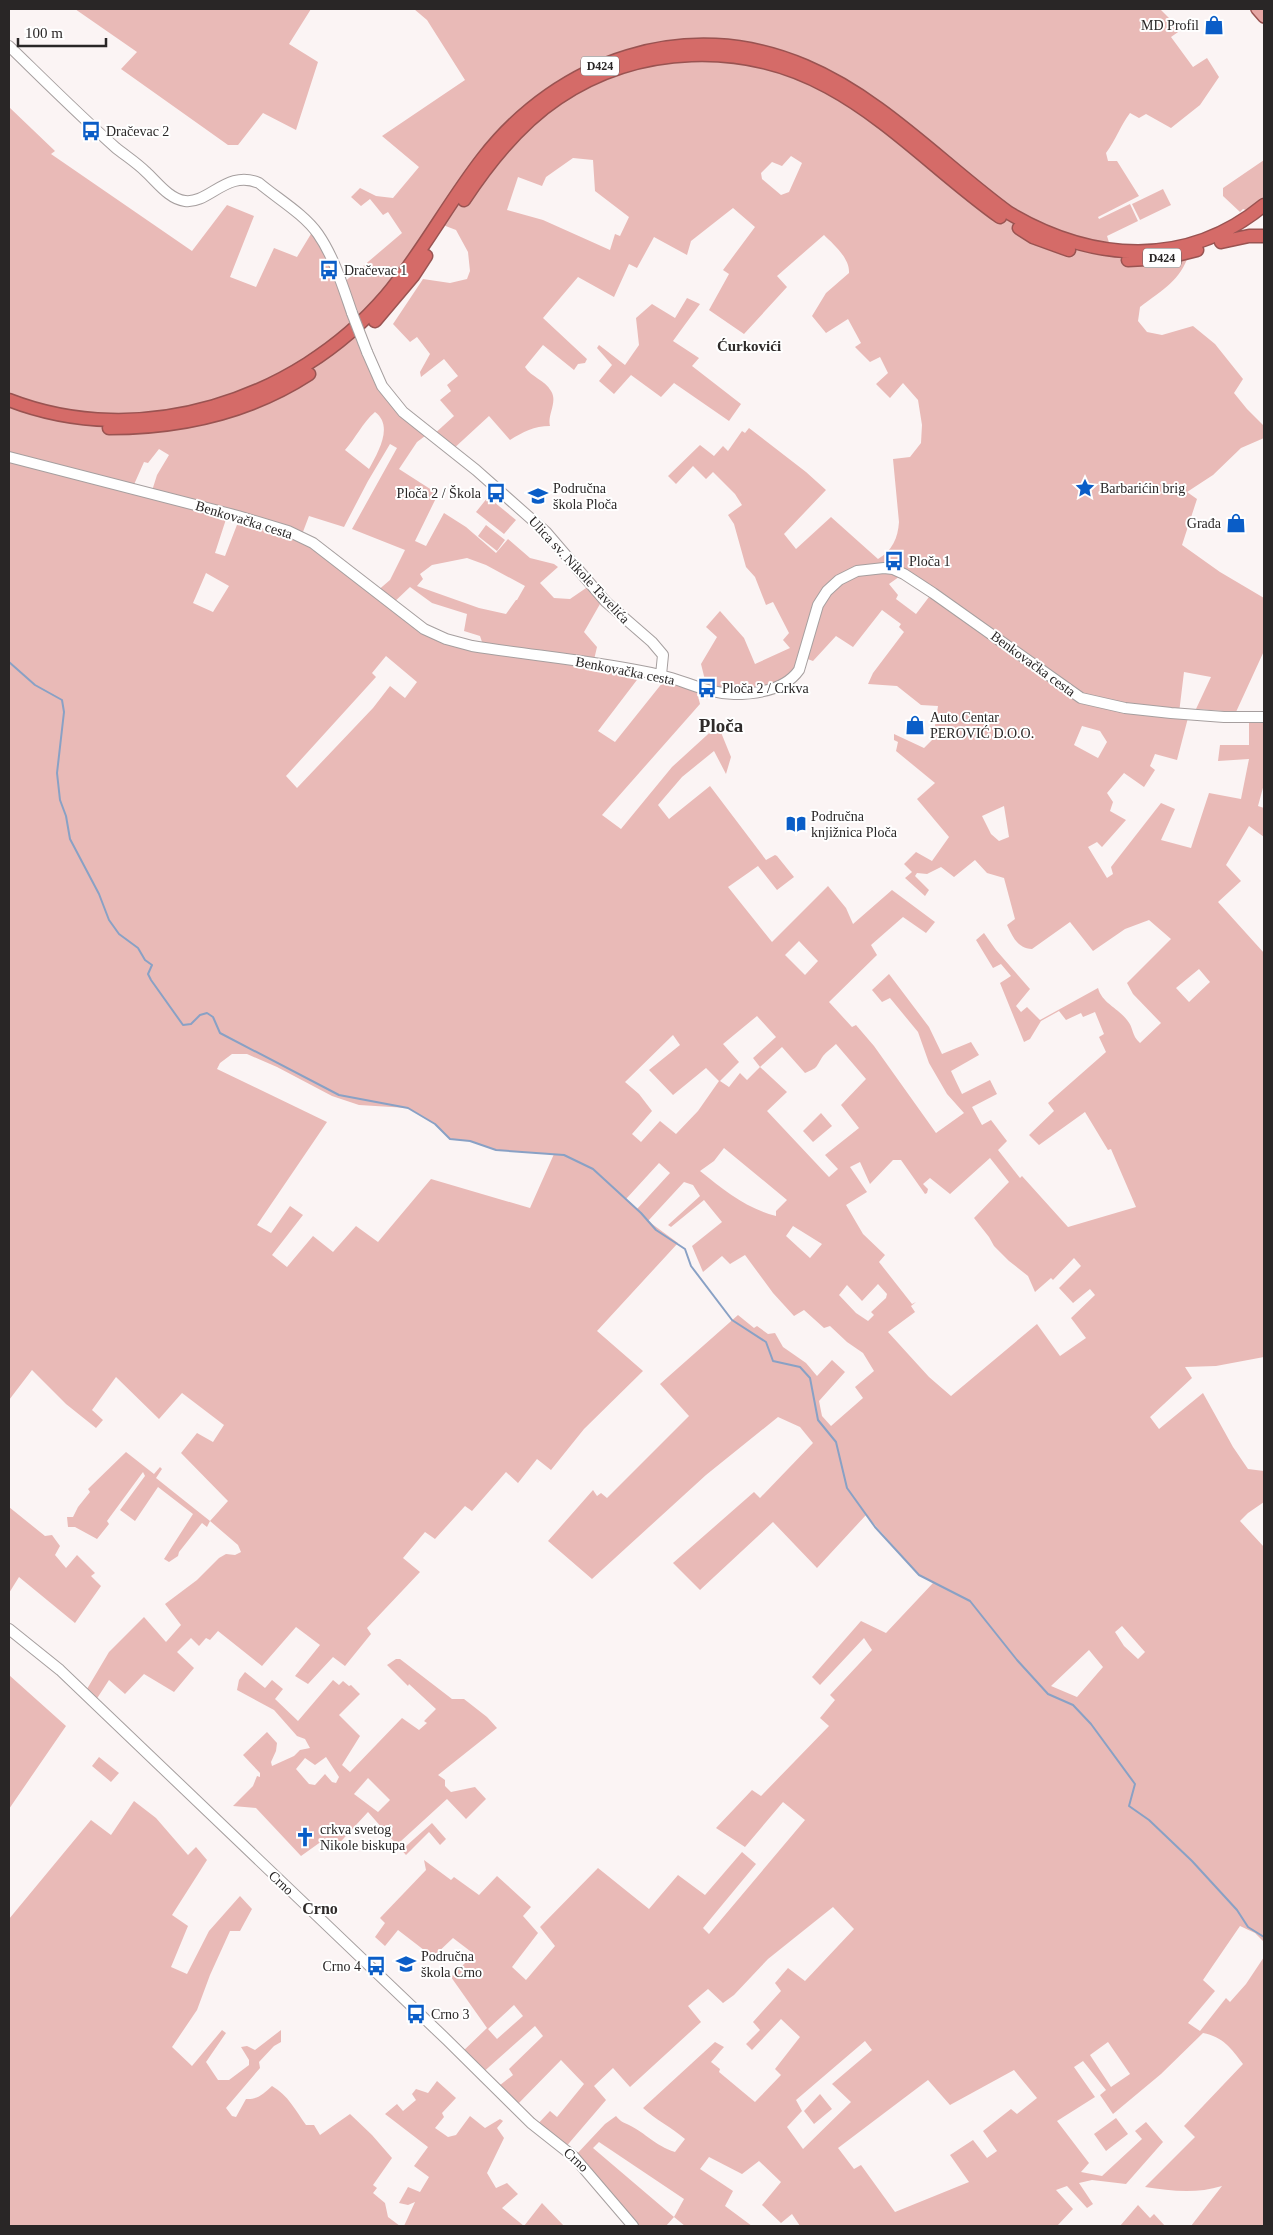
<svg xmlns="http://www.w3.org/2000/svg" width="1273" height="2235" viewBox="0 0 1273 2235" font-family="Georgia,serif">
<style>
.green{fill:#e9bab7;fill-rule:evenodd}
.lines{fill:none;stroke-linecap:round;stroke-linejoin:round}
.stream{stroke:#89a1c5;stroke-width:2}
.secondary-casing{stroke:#a69f9f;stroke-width:12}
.primary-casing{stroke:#995351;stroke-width:14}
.highway-casing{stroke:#995351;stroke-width:15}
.secondary{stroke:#fff;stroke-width:10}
.primary{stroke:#e6a6a4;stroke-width:11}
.highway{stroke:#d56b68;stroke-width:12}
.secondary-bridge-casing{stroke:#a69f9f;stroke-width:12;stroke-linecap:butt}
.secondary-bridge{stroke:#fff;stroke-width:10}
.labels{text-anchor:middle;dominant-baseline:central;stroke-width:4;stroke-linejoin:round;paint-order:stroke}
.shield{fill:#fff;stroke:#696767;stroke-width:1}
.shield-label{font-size:12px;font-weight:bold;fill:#292626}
.poi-label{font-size:14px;fill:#292626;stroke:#fff;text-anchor:start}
.street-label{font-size:14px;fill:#292626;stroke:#fff}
.neighbourhood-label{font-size:15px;font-weight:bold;fill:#2f2b2a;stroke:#fff}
.quarter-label{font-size:16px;font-weight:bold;fill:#2f2b2a;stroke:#fff}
.district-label{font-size:19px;font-weight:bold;fill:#2f2b2a;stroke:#fff}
</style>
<rect width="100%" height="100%" fill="#fbf4f4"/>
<path class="green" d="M75,9H311L289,44L318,62L296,130L263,113L238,145H228L121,69L137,52Z
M414,9H1160L1181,30L1171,37L1193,67L1207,58L1219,77L1200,105L1171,128L1146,114L1139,118L1130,113C1120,126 1116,140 1106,153L1108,161H1117L1139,196L1098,217L1099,219L1130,204L1138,221L1107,236L1113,255L1191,248C1182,280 1165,288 1140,307L1138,321L1147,332L1162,335L1193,326L1215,344L1243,379L1234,393L1247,409L1264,426V438L1241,448L1213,475L1187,492L1197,499L1182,545L1220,572L1264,598V651L1236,712L1196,709L1211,677L1184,672L1179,713L1189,714L1177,760L1155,754L1150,766L1155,770L1144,787L1124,773L1107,793L1113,802L1110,811L1126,820L1102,847L1097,842L1088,847L1107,878L1113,874L1111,867L1161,803L1175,809L1161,840L1191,848L1209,793L1241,799L1249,759L1218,761L1220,745H1249V717H1264V784L1258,806L1264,808V837L1249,826L1226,865L1241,881L1218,902L1264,953V1357L1216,1366L1185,1367L1192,1378L1150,1417L1159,1429L1203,1393L1233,1447L1248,1469L1264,1471V1502L1248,1513L1240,1521L1264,1547V1942L1255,1933L1240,1926L1203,1980L1215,1991L1188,2023L1200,2031L1226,1998L1230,2002L1246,1984L1264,1957V2226H1191L1222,2186C1196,2194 1171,2191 1145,2187L1195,2137L1184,2126L1243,2064C1231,2048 1223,2037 1203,2033L1161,2074L1113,2114L1100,2095L1106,2090L1083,2061L1074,2067L1095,2097L1057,2121L1089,2163L1081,2172L1102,2176L1142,2139L1135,2131L1146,2122L1163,2142L1126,2184L1092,2180L1079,2183L1093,2204L1087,2208L1067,2186L1056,2190L1073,2209L1057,2226H800L792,2214L781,2223L762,2205L781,2182L759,2161L742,2174L709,2157L700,2169L733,2191L725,2206L752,2226H685L674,2217L666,2226H633L574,2157L605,2124L616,2116C621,2122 623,2122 629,2125C647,2134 654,2145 675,2152L685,2139C671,2127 656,2120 643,2108L715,2042L724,2047L711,2062L720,2069L719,2072L755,2102L781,2075L775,2069L800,2037L781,2019L752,2050L746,2044L760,2030L753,2022L781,1991L775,1983L788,1968L805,1981L854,1929L833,1907L768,1959L734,1995L723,2003L708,1989L688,2006L701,2022L630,2087L613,2068L594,2086L606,2100L564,2149L535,2127L550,2111L557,2117L584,2084L561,2060L514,2108L495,2089L513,2075L509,2069L543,2036L535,2026L480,2075L460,2054L487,2028L451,1977L474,1954L453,1938L433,1957L398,1930L385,1946L375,1937L385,1923L380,1918L426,1870L424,1860L451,1880L454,1877L479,1895L497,1876L531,1907L523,1916L538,1933L512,1967L526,1980L555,1946L540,1927L598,1868L649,1909L678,1875L705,1895L742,1852L756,1864L703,1928L709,1934L805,1820L783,1802L745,1847L716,1828L752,1790L761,1796L829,1726L820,1718L835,1700L830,1695L872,1650L864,1638L820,1685L812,1677L861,1621L886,1633L933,1583L919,1575L866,1515L817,1568L773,1522L700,1590L673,1563L754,1492L760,1498L813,1443L800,1427L778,1417L706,1475L592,1579L548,1541L593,1490L597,1496L601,1493L607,1498L689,1416L660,1384L738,1315L754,1328L757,1326L768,1334L775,1333L783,1347L806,1363L817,1376L832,1360L845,1372L819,1401L822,1416L831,1426L863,1398L855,1387L874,1371L863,1353L847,1342L830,1326L824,1328L804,1310L794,1316L773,1293L745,1255L730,1264L722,1256L703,1272L692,1246L722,1222L704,1200L671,1227L668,1225L700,1196L693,1185L684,1182L648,1221L678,1243L597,1331L643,1371L584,1429L551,1470L537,1459L518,1483L506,1472L472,1511L465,1506L435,1539L425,1532L403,1558L420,1572L367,1628L371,1634L345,1666L333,1657L308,1684L295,1676L320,1645L296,1627L262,1666L218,1631L210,1640L206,1638L199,1646L191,1638L177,1652L194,1668L174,1692L144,1674L125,1694L109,1680L94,1703L84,1694L109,1652L144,1617L166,1642L181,1625L165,1604L197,1580L219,1558L226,1554L235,1555L241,1552L238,1545L210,1521L207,1527L202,1523L179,1552L178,1556L169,1562L164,1559L193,1514L158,1487L135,1521L120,1510L145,1476L143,1472L107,1521L109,1524L97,1539L75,1527H68L67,1517H73L78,1507L90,1492L88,1489L126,1452L154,1474L160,1467L162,1469L156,1478L210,1521L228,1501L181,1453L197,1433L213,1442L224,1425L182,1393L159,1419L116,1377L92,1410L103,1420L96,1428L66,1404L32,1370L9,1400V107L55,151L51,154L192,251L227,205L254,216L230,277L256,287L274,248L297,257L314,229L342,284L402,233L388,212L383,215L370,199L361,206L351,197L360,188L376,196L393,198L419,167L382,136L465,80L427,20ZM791,156L802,163L789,192L781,195L762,179L761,173L772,162L782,166ZM573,158L593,160L595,191L629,217L620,236L615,234L610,250L543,220L507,210L518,177L542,186L546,177ZM733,208L755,227L723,270L729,274L709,310L744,334L787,287L777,276L824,235C833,244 850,258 849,273L826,293L812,316L826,333L848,319L861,343L855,347L870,362L880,357L888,373L876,384L890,398L903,383L918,400L922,425L921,443L910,457L893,459L899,522C898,538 892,551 878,559L831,517L796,549L784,534L826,490L806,472L749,428L745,433L742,431L728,451L723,446L714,456L700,445L668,476L676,484L693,466L706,479L713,472L735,494L742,505L728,515L734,524L746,567L755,577L766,605L773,602L789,633L783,640L790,648L755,664L744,638L720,611L706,627L717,637L701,664L708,692L774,689L799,670L802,657L813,661L836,636L853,647L882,610L901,624L899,627L904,632L873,673L868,684L897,686L921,705L938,706L933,739L924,748L894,734V740L898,742L896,751L935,783L917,799L949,837L932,861L916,852L904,864L912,872L905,878L925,896L929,890L915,876L917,873L927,874L941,867L954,877L975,860L987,873L1004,878L1015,919L1007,925C1013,937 1017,948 1032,949L1070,922L1093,951L1125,929L1149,920L1171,939L1127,983L1133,994L1161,1023L1140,1043C1131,1035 1134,1028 1127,1020C1118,1008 1102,1003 1098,988L1040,1020L1027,1007L1021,1012L1016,1006L1030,989L996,950L984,933L976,940L993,968L1001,964L1011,976L1000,983L1024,1042L1030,1039L1041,1021L1059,1011L1066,1020L1081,1013L1083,1017L1095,1012L1104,1034L1099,1037L1106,1052L1048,1103L1054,1111L1029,1135L1039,1145L1085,1112L1108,1150L1111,1149L1136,1207L1068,1227L1022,1176L1020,1178L998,1150L1007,1141L991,1120L982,1125L972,1107L997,1094L990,1080L962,1094L951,1071L979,1055L971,1042L942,1054L929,1027L889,974L872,990L882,1002L890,998L918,1032L929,1063L947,1094L964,1113L936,1133L874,1046L856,1025L852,1027L829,1002L877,955L871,945L903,917L926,933L935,922L892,890L853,924L846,908L828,886L772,942L728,887L758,866L777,890L794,877L777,856L775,855L766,860L710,786L669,819L658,805L682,777L714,751L726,774L731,757L718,725L672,767L621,829L602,815L700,704L697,692L667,677L615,742L598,731L643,672L593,664L597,647L584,632L600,604L589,586L570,599L554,598L540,583L558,567L554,564L530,558L508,539L496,553L466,527L444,513L426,546L415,541L438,494L399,469L417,442L429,433L382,386L359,330L443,225L456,230L468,252L470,271L467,279L450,283L423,279L393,324L410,342L417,337L430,354L420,372L421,377L444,359L458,376L447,385L451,391L440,400L454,416L432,436L451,451L489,416L510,440C523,432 534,426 550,426C547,415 558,402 551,391C545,380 531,377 525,367L543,345L574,370L578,364L585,363L587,359L543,318L578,277L614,297L629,264L637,268L654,237L687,255L691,241ZM375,412C394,426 378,452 369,469L345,450C356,438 362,423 375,412ZM390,444L397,448L352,529L405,550L390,580L376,592L301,537L309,516L344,527L368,481ZM159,449L169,455L157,475L151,494L132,489L144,462L148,463ZM228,513L240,517L225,556L215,553ZM467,558L486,565L525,586L517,600H516L506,614L479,608L417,586L423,579L420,574L432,565ZM206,573L229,586L213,612L193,603ZM903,574L932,593L916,614L896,599L898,595L889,584ZM410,587L432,603L467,614L464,631L480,636L484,648L424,629L391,605ZM386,656L417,682L405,698L390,686L373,708L297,788L286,776L376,677L372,673ZM1082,726L1100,731L1107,742L1098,758L1074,745ZM1004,806L1009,837L999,841L991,834L982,816ZM799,941L818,961L805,975L785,955ZM1199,969L1210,982L1189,1002L1176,988ZM757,1016L776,1037L753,1058L760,1067L747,1080L740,1073L729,1087L720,1081L739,1062L723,1044ZM673,1035L680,1045L649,1070L673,1095L706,1068L719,1081L698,1111L676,1134L660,1121L641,1142L632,1134L652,1111L639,1094L625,1082ZM836,1044L866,1079L841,1105L859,1128L825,1155L838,1169L829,1177L767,1111L787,1092L760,1067L782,1047L805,1073C819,1067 815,1068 823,1056C826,1052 832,1048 836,1044ZM232,1054H247L277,1067L332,1096L359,1105L408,1108L435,1124L450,1139L470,1141L496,1150L554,1154L530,1208L431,1179L378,1242L356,1226L333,1252L313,1236L287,1267L272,1255L303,1215L290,1206L271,1233L257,1225L327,1122L217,1069L220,1063ZM724,1148L787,1200L776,1211V1216C746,1208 725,1191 700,1171L714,1161ZM990,1158L1009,1182L974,1218L989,1237L994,1246L1009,1261L1028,1276L1035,1292L1051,1278L1053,1280L1074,1258L1081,1266L1059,1288L1073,1303L1090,1289L1095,1295L1071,1318L1086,1338L1060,1356L1037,1324L951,1396L929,1377L888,1332L915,1312L911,1306L916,1302L912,1304L879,1262L885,1255L863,1234L846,1205L867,1192L850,1167L860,1162L870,1184L893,1160H901L925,1194L927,1193L928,1189L923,1184L930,1178L950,1194ZM659,1163L670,1173L637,1209L626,1199ZM793,1226L822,1244L810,1258L786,1236ZM878,1284L887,1294L886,1298L871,1312L874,1315L868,1321L856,1313L839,1295L847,1285L862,1301ZM1122,1626L1145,1652L1138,1659L1124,1646L1115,1632ZM1089,1650L1103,1667L1077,1697L1051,1686ZM514,2005L523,2016L497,2039L488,2029ZM865,2041L872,2050L832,2084L851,2102L803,2149L787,2127L802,2111L796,2100ZM1108,2042L1130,2074L1111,2087L1090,2055ZM1014,2070L1037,2098L1017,2114L1011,2109L983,2131L997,2151L987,2158L973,2140L950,2155L969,2182L895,2212L861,2165L854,2169L838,2148L928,2080L950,2105ZM599,2142L684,2199L674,2217L593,2148Z
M1264,160V200L1249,211L1243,209L1240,212L1223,196V188Z
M1163,189L1171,205L1140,220L1132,204Z
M687,298L700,304L673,341L699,358L692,366L741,404L729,421L674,383L661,397L631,375L614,394L599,381L612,365L597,348L599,345L625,365L639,345L636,318L652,304L675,318Z
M488,497L516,520L504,534L476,512Z
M486,525L505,540L497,551L478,536Z
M821,1113L832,1126L813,1142L803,1131Z
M9,1507L45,1536L52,1535L60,1546L55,1555L66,1568L77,1555L95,1573L91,1576L101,1586L75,1623L19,1577L9,1593Z
M396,1659H400L452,1699H464L487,1717L497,1728L438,1775L445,1780V1786L451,1792L475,1787L486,1799L466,1819L447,1799L401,1841L405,1847L432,1823L446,1839L440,1845L429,1832L406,1855L368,1812L332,1851L322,1841L301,1856L256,1808L233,1806L253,1786L257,1776L260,1777V1773L243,1755L267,1732L277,1743L276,1751L271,1762L272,1766L294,1756L300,1750L310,1748L305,1739L297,1736L274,1710L237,1690L239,1680L245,1672L265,1688L272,1680L283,1689L275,1699L298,1721L333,1680L339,1685L343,1681L349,1686L351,1685L360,1694L339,1715L360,1736L342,1765L350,1772L402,1718L419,1730L427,1723L424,1721L436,1709L409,1684L408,1686L387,1665ZM326,1757L339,1777L336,1783L332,1782L325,1774L315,1785L309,1784L296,1769L305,1758L315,1765ZM368,1778L390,1800L378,1812L354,1794Z
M9,1675L66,1726L9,1809Z
M99,1757L119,1773L111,1782L92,1766Z
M134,1801L156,1818L188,1855L196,1847L207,1860L172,1915L188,1926L171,1967L187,1974L209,1931L240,1896L252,1909L240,1931H230L210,1975L197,2010L172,2047L192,2066L222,2030L226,2033L206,2062L218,2080H229L249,2065V2060L241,2047L247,2046L255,2050L281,2030V2042L274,2046L259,2062L260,2068L226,2108L232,2116L236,2117L246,2099C258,2100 264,2093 272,2086C288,2095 296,2111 306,2125H314L320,2135L350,2114L372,2135L392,2158L373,2185L377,2188L373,2193L385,2203L388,2217L400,2226H9V1919L91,1820L111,1835Z
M437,2081L456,2098L442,2113L444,2117L435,2128L448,2137L456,2135L470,2116L485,2128L500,2119L503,2121L497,2128L504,2138L487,2173L496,2188L507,2183L518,2194L502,2208L524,2226H404L415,2202L408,2205L399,2203L408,2187L420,2192L429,2177L414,2166L428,2147L385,2114L397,2104L403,2111L416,2100L412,2094L416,2089L428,2093Z
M820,2094L832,2109L814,2124L804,2111Z
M1116,2118L1128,2134L1106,2151L1094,2134Z
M542,2203L564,2226H524Z
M1138,2205L1150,2218L1154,2214L1165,2226H1120Z"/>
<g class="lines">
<path class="stream" d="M9,662L35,685L62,700L64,712L57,773L60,800L66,816L70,839L99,894L109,920L119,934L138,948L145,960L152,965L148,974L151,980L183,1025L191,1024L200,1015L207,1013L213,1017L220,1033L339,1095L408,1108L435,1124L450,1139L470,1141L496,1150L564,1155L593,1169L641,1213L656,1230L685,1249L691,1266L732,1320L766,1342L773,1361L800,1367L810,1378L818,1420L836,1442L847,1488L875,1527L919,1575L970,1601L1017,1660L1048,1694L1073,1705L1091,1724L1135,1784L1129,1806L1149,1820L1192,1861L1237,1910L1248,1927L1264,1937"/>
<defs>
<path id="secondary" d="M9,46C44,80 79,115 116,148C126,156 137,163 146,172C157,182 169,199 185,201C209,204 227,169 259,183C278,199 304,214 318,234C334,257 343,287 352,313
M367,352L382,386L403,412L476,470L546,532L606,602L652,642L663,655L661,675
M9,457L238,516L288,531L313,543L424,629L446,639L472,646C534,656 599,661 660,675C687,681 704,693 734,694C758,694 785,690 799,670L818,605L827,591L839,580L857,571L884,568L893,569L904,574L933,593L1081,698L1125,708L1171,713L1224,717H1264
M9,1629L60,1670L447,2040L531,2123L574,2157L633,2226"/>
<path id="primary" d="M1257,9L1264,17"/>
<path id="highway" d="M464,200C489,162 519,124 558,98C638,44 744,41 828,87C891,121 941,175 1000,217
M1019,228L1033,237L1069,250
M1221,242L1249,236H1264
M1128,260L1165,258L1197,250
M375,321L413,276L426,256
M9,400C140,451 296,401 386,296C422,253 448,203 483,158C559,60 687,15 805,66C883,99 942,164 1009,213C1092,262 1186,269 1264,205
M109,428C180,428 249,413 309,374"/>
</defs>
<use href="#secondary" class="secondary-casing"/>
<use href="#primary" class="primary-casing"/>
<use href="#highway" class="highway-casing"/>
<use href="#secondary" class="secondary"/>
<use href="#primary" class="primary"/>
<use href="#highway" class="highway"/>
<defs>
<path id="secondary-bridge" d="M352,313L367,352"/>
</defs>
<use href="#secondary-bridge" class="secondary-bridge-casing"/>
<use href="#secondary-bridge" class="secondary-bridge"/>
</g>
<defs>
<symbol id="shop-bare" viewBox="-9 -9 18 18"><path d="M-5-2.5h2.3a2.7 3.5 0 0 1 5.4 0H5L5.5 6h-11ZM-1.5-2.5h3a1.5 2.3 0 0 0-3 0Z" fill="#0a5dc7" stroke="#fff" stroke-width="2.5" paint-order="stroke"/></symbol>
<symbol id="bus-bare" viewBox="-9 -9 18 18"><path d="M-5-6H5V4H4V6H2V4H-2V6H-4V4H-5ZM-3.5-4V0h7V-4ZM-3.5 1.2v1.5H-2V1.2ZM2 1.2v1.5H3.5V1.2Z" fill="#0a5dc7" stroke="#fff" stroke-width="2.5" paint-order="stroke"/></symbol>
<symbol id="sight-bare" viewBox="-9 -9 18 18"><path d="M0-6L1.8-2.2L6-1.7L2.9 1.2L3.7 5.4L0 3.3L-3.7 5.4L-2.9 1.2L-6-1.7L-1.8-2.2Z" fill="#0a5dc7" stroke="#fff" stroke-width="2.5" paint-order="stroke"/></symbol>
<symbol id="school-bare" viewBox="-9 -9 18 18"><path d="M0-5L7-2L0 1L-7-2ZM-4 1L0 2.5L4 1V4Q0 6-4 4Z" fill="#0a5dc7" stroke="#fff" stroke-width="2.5" paint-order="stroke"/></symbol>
<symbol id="library-bare" viewBox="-9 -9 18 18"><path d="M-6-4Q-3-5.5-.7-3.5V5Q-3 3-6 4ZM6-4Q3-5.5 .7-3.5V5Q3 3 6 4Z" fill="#0a5dc7" stroke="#fff" stroke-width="2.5" paint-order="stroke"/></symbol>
<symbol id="church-bare" viewBox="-9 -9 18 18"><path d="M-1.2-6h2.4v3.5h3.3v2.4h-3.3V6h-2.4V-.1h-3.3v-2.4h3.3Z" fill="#0a5dc7" stroke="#fff" stroke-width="2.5" paint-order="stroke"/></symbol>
</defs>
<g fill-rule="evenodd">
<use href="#shop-bare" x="1200" y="11" width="28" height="28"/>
<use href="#bus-bare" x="77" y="117" width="28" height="28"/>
<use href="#bus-bare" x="315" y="256" width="28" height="28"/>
<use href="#sight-bare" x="1071" y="474" width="28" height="28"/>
<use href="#bus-bare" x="482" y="479" width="28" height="28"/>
<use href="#school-bare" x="524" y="482" width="28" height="28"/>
<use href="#shop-bare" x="1222" y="509" width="28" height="28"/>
<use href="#bus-bare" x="880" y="547" width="28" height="28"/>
<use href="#bus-bare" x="693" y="674" width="28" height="28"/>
<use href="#shop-bare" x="901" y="711" width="28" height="28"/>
<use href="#library-bare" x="782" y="810" width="28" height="28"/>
<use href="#church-bare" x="291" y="1823" width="28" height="28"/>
<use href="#school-bare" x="392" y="1950" width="28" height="28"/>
<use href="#bus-bare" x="362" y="1952" width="28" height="28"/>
<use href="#bus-bare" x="402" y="2000" width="28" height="28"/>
</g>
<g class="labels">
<g class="shield">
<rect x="581" y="56.5" width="38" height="19" rx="4"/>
<rect x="1143" y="248.5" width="38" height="19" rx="4"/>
</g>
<g class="shield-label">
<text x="600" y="66">D424</text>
<text x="1162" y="258">D424</text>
</g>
<g class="poi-label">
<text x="1199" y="25" text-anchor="end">MD Profil</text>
<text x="106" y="131">Dračevac 2</text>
<text x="344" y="270">Dračevac 1</text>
<text x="553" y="488">Područna<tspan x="553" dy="16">škola Ploča</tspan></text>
<text x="1100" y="488">Barbarićin brig</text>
<text x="481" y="493" text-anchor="end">Ploča 2 / Škola</text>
<text x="1221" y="523" text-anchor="end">Građa</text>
<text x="909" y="561">Ploča 1</text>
<text x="722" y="688">Ploča 2 / Crkva</text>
<text x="930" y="717">Auto Centar<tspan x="930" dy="16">PEROVIĆ D.O.O.</tspan></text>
<text x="811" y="816">Područna<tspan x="811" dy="16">knjižnica Ploča</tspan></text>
<text x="320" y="1829">crkva svetog<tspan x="320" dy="16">Nikole biskupa</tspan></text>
<text x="421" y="1956">Područna<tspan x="421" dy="16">škola Crno</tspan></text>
<text x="361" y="1966" text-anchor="end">Crno 4</text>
<text x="431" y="2014">Crno 3</text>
</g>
<g class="street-label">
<text transform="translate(244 520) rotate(17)">Benkovačka cesta</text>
<text transform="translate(579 570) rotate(47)">Ulica sv. Nikole Tavelića</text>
<text transform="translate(1033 664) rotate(36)">Benkovačka cesta</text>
<text transform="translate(625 671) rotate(11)">Benkovačka cesta</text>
<text transform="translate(281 1883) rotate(43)">Crno</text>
<text transform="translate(576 2160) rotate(43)">Crno</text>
</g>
<g class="neighbourhood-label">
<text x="749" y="346">Ćurkovići</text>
</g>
<g class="quarter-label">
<text x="320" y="1908">Crno</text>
</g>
<g class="district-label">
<text x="721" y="725">Ploča</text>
</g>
</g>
<rect width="1273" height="2235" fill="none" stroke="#292626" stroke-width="20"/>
<path d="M18 38v8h88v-8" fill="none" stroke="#292626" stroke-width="2.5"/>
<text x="25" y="38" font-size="15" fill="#292626" stroke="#ffffff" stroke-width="4" paint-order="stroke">100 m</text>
</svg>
